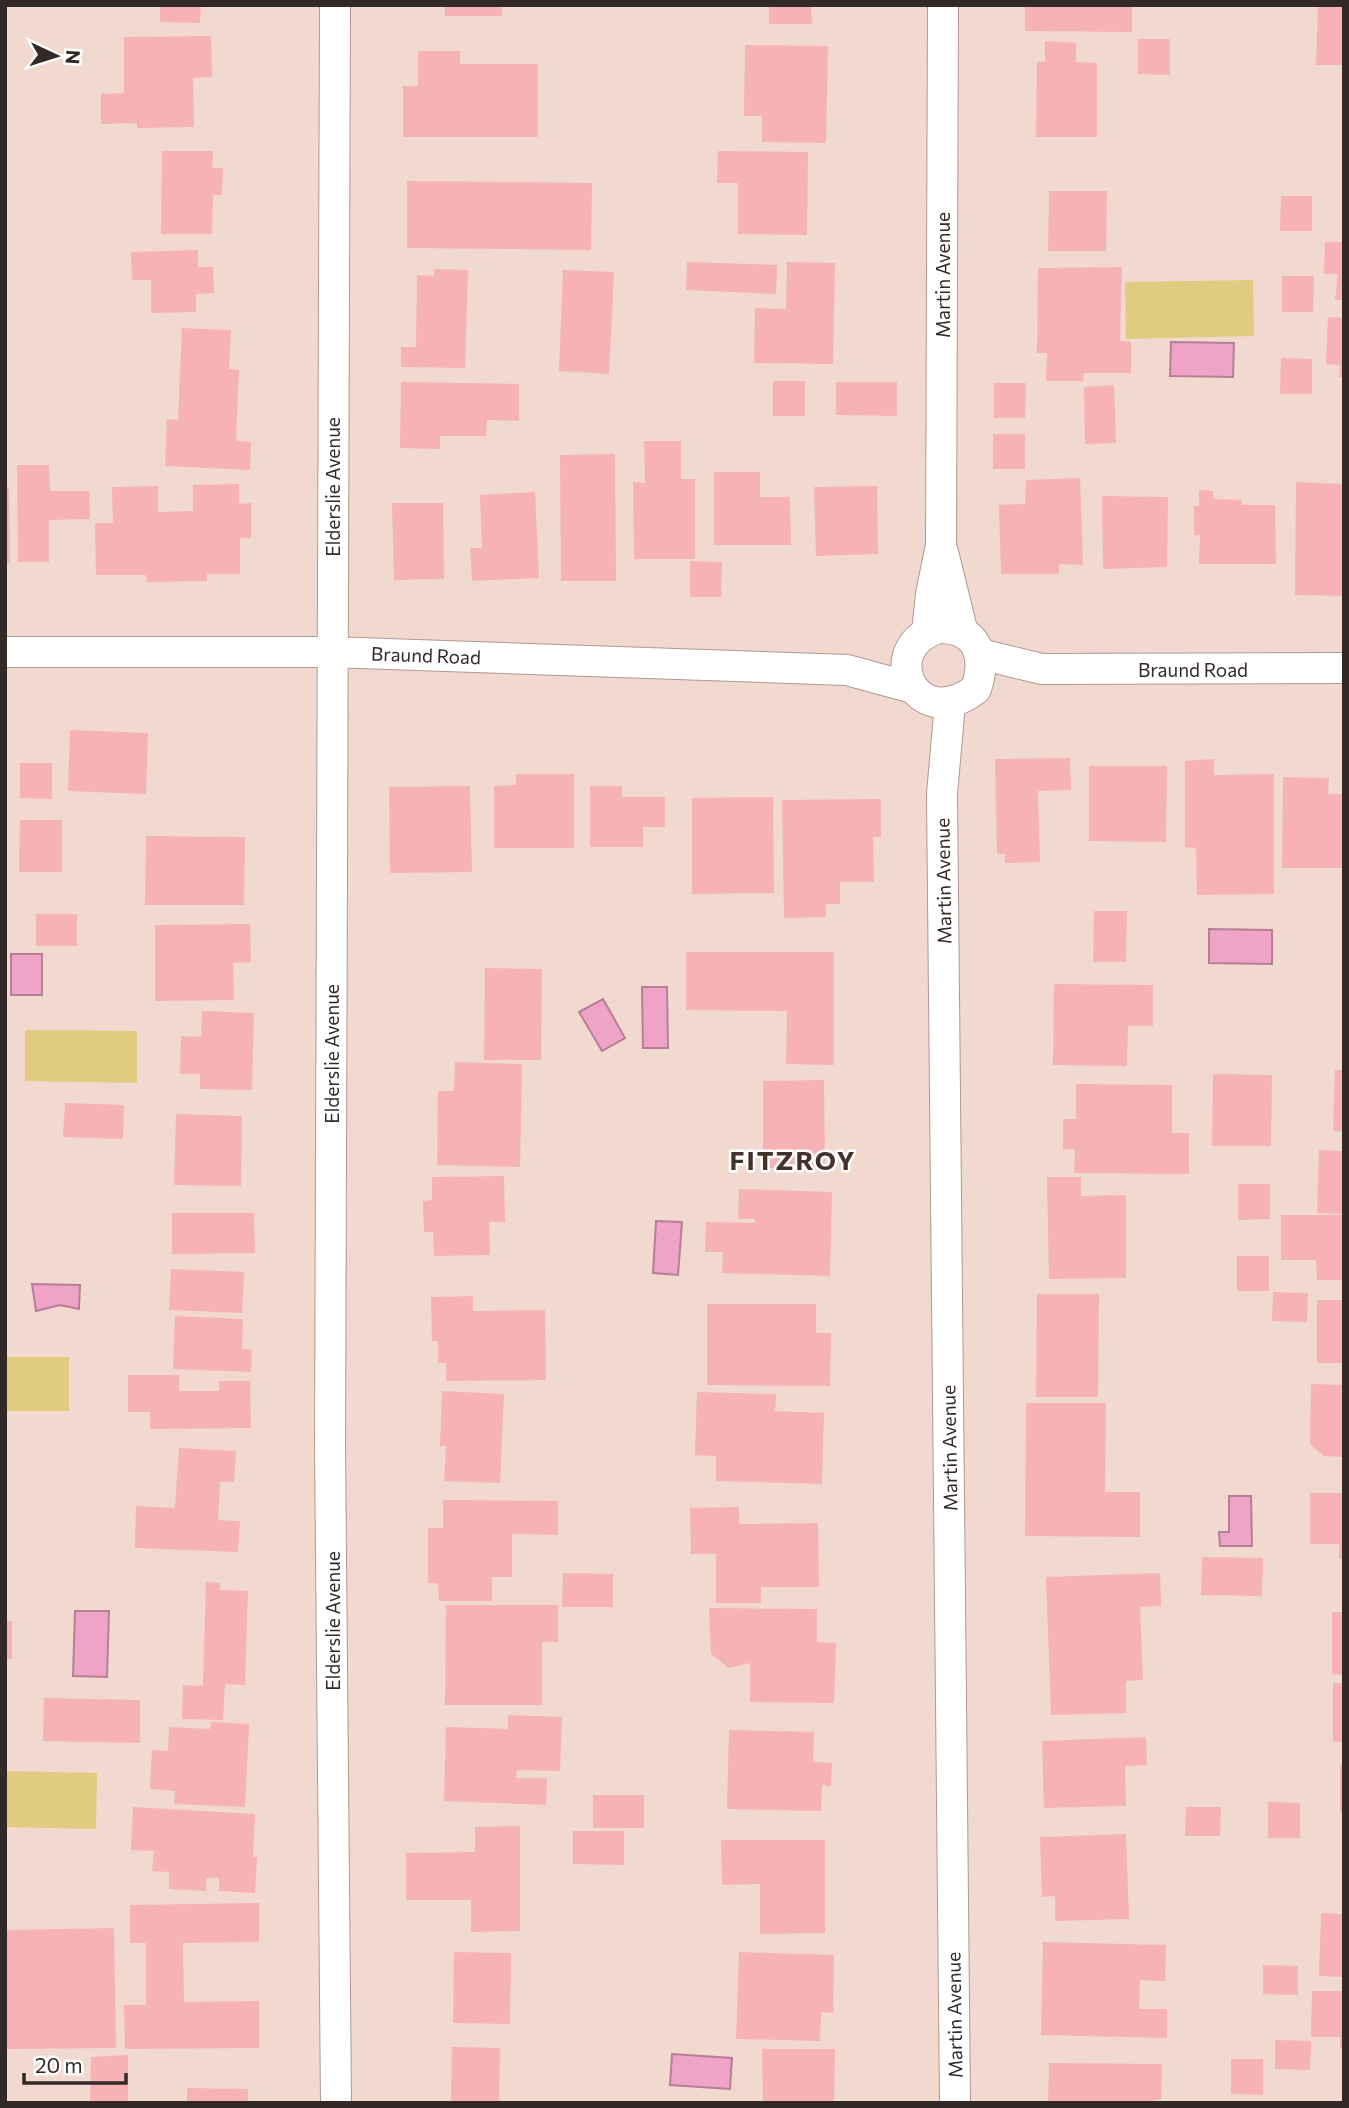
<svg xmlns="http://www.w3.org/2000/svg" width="1349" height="2108" viewBox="0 0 1349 2108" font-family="Commissioner,sans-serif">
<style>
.green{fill:#e0cb81}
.water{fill:#eea3c7;stroke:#b67f97;stroke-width:2}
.building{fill:#f6b2b5}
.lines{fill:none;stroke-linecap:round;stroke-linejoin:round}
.street-casing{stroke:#b09991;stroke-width:32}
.street{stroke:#fff;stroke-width:30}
.labels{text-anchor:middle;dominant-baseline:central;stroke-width:5;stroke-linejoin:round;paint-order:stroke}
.street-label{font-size:19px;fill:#332a27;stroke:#fff}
.district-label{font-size:26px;font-weight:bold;letter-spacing:2px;fill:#43312a;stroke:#fff}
</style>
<rect width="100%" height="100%" fill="#f1d9d0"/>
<path class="green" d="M1253,280L1254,336L1126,339L1125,282Z
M25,1030L137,1031V1083L25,1081Z
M5,1357H69V1411H5Z
M5,1771L97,1773L96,1829L5,1827Z"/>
<path class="water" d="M1171,342L1234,343L1233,377L1170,376Z
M1209,929L1272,930V964L1209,963Z
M11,954H42V995H11Z
M642,987H667L668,1048H643Z
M603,999L625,1038L602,1051L579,1012Z
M656,1221L682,1222L678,1275L653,1273Z
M32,1284L80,1285L79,1309L60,1305L36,1311Z
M1229,1496H1251L1252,1546H1220L1219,1532H1229Z
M75,1611H109L107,1677L73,1676Z
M672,2054L732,2058L730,2089L670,2085Z"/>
<path class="building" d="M160,5H201L200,23L160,22Z
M445,5H502V16H445Z
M769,5H811L812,24H769Z
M1025,5H1132V32L1025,31Z
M1318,7H1344V65H1316Z
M211,36L212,77L193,78L194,127L137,128V123L101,124V94L124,93V37Z
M1138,39H1170V75L1138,74Z
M1045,41L1076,43V62L1097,63V137H1036L1037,62H1045Z
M745,45L828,46L826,143L762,142V116H744Z
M418,51H460V64H538V137H403V86H418Z
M162,151H213L212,168H223L222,195H213L212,234H161Z
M718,151L808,152L807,235L738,234V183H717Z
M407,181L592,183L591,250L407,248Z
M1049,191H1107L1106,251H1048Z
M1281,196H1312V231H1280Z
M1325,242H1344V300H1335L1338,274H1324Z
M198,250V267H213L214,293L196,294V312L151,313V280H132L131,252Z
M687,262L777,265L776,294L686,290Z
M787,262L835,263L833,364L754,363L755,308L786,309Z
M1122,267L1120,341L1131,342V373H1084L1083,381H1046L1047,353H1037L1038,268Z
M434,269L468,270L465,368L401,367V347H416L417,275L434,276Z
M563,270L614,272L609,374L559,371Z
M1282,276H1314L1313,312H1282Z
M1328,317L1344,318V377H1339L1340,365L1326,364Z
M182,328L231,330L229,369L239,370L236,441L251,442L250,470L165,466L167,419L178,420Z
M1281,358L1312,359V394H1280Z
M773,381H805V416H773Z
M401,382L519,384V421L487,420L486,436H440V449L400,448Z
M836,382H897V416L836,415Z
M994,383H1026L1025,418H994Z
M1114,385L1116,443L1085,444L1084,387Z
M993,434H1025V469H993Z
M644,441H681V479H695V559H634L633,482L645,483Z
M615,454L616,581H561L560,455Z
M17,465H49L50,491H89L90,519L49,520V562H18Z
M714,472H760V497H790L791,545H714Z
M1080,478L1083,565L1059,564V574H1001L999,505L1025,504L1026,480Z
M1296,482L1344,484V596L1295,595Z
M239,484V504L251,503V538H240V574H207V581L147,582L146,575H96L95,523H113L112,487L158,486V512L193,511V485Z
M877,486L878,554L816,556L814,487Z
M5,487H9L10,563H5Z
M1199,490L1213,491V499L1242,500L1241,505H1275L1276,564H1199L1200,535H1194V506H1199Z
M535,492L539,578L472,581L470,548H482L480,495Z
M1102,496L1168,497L1167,567L1103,569Z
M392,503H443L444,579L394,580Z
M690,561L722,562L721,597H690Z
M70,730L148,733L146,794L68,791Z
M1070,758L1071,790L1038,791L1040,862L1005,863V854H997L995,759Z
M1214,759V775L1274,774V894L1197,895L1196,848L1185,847V761Z
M20,763H52V799L20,798Z
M1089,766H1167L1166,842L1089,841Z
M516,774H574V848H494V786L516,785Z
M1283,777L1329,778L1328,794H1344V868H1282Z
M470,786L472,872L390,873L389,787Z
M590,786H622V797H665V827H643V847H590Z
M773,797L774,893L692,894V798Z
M881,799V837H873L874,882H840V904H826V917L784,918L782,800Z
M20,820H62V872H19Z
M146,836L245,837L244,905H145Z
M1094,911H1127L1126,962H1093Z
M36,914H77V946H36Z
M250,924L251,962L233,963L234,1000L155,1001V925Z
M686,952H834V1065L786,1064L787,1011L686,1010Z
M485,968L542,969L541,1060H484Z
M1054,984L1153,985V1026H1128L1127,1066L1053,1065Z
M202,1011L254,1013L252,1090L200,1089V1074H180L181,1036L201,1037Z
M455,1062L522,1064L520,1167L437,1165L438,1091H454Z
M1335,1070H1344V1132L1333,1131Z
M1213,1074L1272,1075L1271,1146H1212Z
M824,1080L825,1168H763V1081Z
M1076,1084L1172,1085V1133H1189V1174L1074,1173L1075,1150L1063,1149V1119H1076Z
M65,1103L124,1105L123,1139L63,1137Z
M176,1114L242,1116L241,1186L174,1185Z
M1319,1150L1344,1151V1214L1317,1213Z
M504,1176L505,1222H489L490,1255L434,1256L433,1232H424L423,1201L432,1200V1177Z
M1047,1177H1081V1196L1126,1195V1278L1049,1279Z
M1238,1184H1270V1219L1238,1220Z
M739,1189L832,1192L830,1276L722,1273L723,1252H705L706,1222L755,1223V1219H738Z
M172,1213H254L255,1253L172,1254Z
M1281,1215H1344V1280H1317L1316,1260H1281Z
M1237,1256H1269V1291H1237Z
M171,1269L244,1272L242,1313L169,1310Z
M1273,1292L1308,1293L1307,1322L1272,1321Z
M1037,1294H1099L1098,1397H1036Z
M473,1296V1311L545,1310L546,1380L446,1381V1363H438V1341H432L431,1297Z
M1317,1300H1344V1363H1317Z
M707,1304H816V1333H831L830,1386L707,1385Z
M175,1316L243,1319L242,1349L252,1350L251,1372L173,1369Z
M128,1375H179V1391H219V1381H250L251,1428L150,1429V1412H128Z
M1311,1384L1344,1385V1457L1324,1456L1310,1444Z
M442,1391L504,1394L500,1483L444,1481L446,1446H440Z
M697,1392L776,1394L775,1411L824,1413L822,1484L716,1481V1456L695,1455Z
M1026,1403H1106L1105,1492H1140V1537L1025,1536Z
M179,1448L236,1451L234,1482H220L218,1520L240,1521L238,1552L135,1548L136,1506L175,1508Z
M1310,1493H1344V1559H1339V1544H1310Z
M443,1500L558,1501V1535L512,1534V1577H492V1601H439L438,1583H428V1528H443Z
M739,1507V1524L818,1523L819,1587H761V1603H716V1554H691L690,1508Z
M1202,1557L1263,1558L1262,1596L1201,1595Z
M563,1573L613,1574V1607H562Z
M1160,1573L1161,1606L1140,1607L1143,1680L1126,1681V1713L1051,1715L1046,1577Z
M206,1582L220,1583V1590L248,1591L245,1685L225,1684L223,1720L182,1719L183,1685L203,1686Z
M446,1605H558V1642H542V1705H445Z
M709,1608L817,1609V1642L836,1643L834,1703L750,1702V1663L729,1668L711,1654Z
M1332,1612H1344V1675L1332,1674Z
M5,1621H12V1659H5Z
M1333,1683H1344V1742H1333Z
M44,1698L140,1700V1743L43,1741Z
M508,1715L562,1717L560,1771L517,1770L516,1778H547L546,1805L444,1801L446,1727L508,1729Z
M211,1722L249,1724L245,1807L174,1804L175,1791L150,1789L152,1750L168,1751L169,1727L210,1729Z
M729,1730L814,1732L813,1762L832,1763L831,1786L822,1785L821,1811L727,1809Z
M1146,1737L1147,1765L1125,1766L1126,1806L1044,1808L1042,1741Z
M1340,1764H1344V1813H1340Z
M593,1795H644V1828H593Z
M1268,1802L1300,1803V1838H1268Z
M133,1807L255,1814L253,1857H257L255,1893L219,1891V1878H206V1891L169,1889V1872L152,1871L154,1851L131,1850Z
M1186,1807H1221L1220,1836H1185Z
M520,1826V1931L471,1932V1900H406V1853L475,1852V1827Z
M573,1831H624V1865L573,1864Z
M1126,1834L1129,1919L1055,1921V1896L1042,1897L1040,1837Z
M721,1840H825V1933L760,1934V1884L722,1885Z
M259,1903V1942L183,1943L184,2002L259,2001V2048L125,2049L124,2005H146V1943H130V1905Z
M1321,1913L1344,1914V1977L1319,1976Z
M114,1928L116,2048L5,2049V1930Z
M1043,1942L1166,1945L1165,1981L1140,1980L1139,2009H1167V2038L1041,2035Z
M454,1952L511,1953L510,2024L453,2023Z
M739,1952L834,1955L833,2013L821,2012L820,2041L736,2039Z
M1263,1965L1298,1966V1995L1263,1994Z
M1312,1991H1344V2049L1340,2048V2037H1311Z
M1275,2040L1311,2041L1310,2070L1275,2069Z
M452,2047L500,2048L499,2103H451Z
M762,2049H835L834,2103H763Z
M128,2055V2103H90L91,2057Z
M1231,2059H1263V2095L1231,2094Z
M1049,2063L1162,2064L1161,2100H1154V2103H1048Z
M187,2088L248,2089V2103H187Z"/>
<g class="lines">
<defs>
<path id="street" d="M335,5L330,1445L336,2103
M943,552L963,633
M939,628C978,628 987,656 976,689C915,736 875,647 939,628Z
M927,632L931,594L941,545L943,5
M5,652H331L847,670L913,688
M980,654L1042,669L1344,668
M950,703L942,794L955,2103"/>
</defs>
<use href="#street" class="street-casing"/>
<use href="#street" class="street"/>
</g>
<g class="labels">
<g class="street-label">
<text transform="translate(942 275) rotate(-90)">Martin Avenue</text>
<text transform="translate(332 487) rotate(-90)">Elderslie Avenue</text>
<text transform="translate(426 655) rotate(2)">Braund Road</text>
<text x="1193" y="669">Braund Road</text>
<text transform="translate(943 881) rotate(-91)">Martin Avenue</text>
<text transform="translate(331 1054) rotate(-90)">Elderslie Avenue</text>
<text transform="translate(949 1448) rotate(-91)">Martin Avenue</text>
<text transform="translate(332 1621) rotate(-90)">Elderslie Avenue</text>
<text transform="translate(954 2015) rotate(-91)">Martin Avenue</text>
</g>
<g class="district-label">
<text x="793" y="1159">FITZROY</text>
</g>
</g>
<rect width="1349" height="2108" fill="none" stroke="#332a27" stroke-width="14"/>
<g transform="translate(56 56) rotate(94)" stroke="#ffffff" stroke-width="5" paint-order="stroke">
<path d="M0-5L12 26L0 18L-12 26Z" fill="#332a27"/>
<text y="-10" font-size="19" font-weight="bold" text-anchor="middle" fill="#332a27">N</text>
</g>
<path d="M24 2073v10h102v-10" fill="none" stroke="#332a27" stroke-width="3.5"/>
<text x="35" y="2073" font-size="21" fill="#332a27" stroke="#ffffff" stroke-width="5" paint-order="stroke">20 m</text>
</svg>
